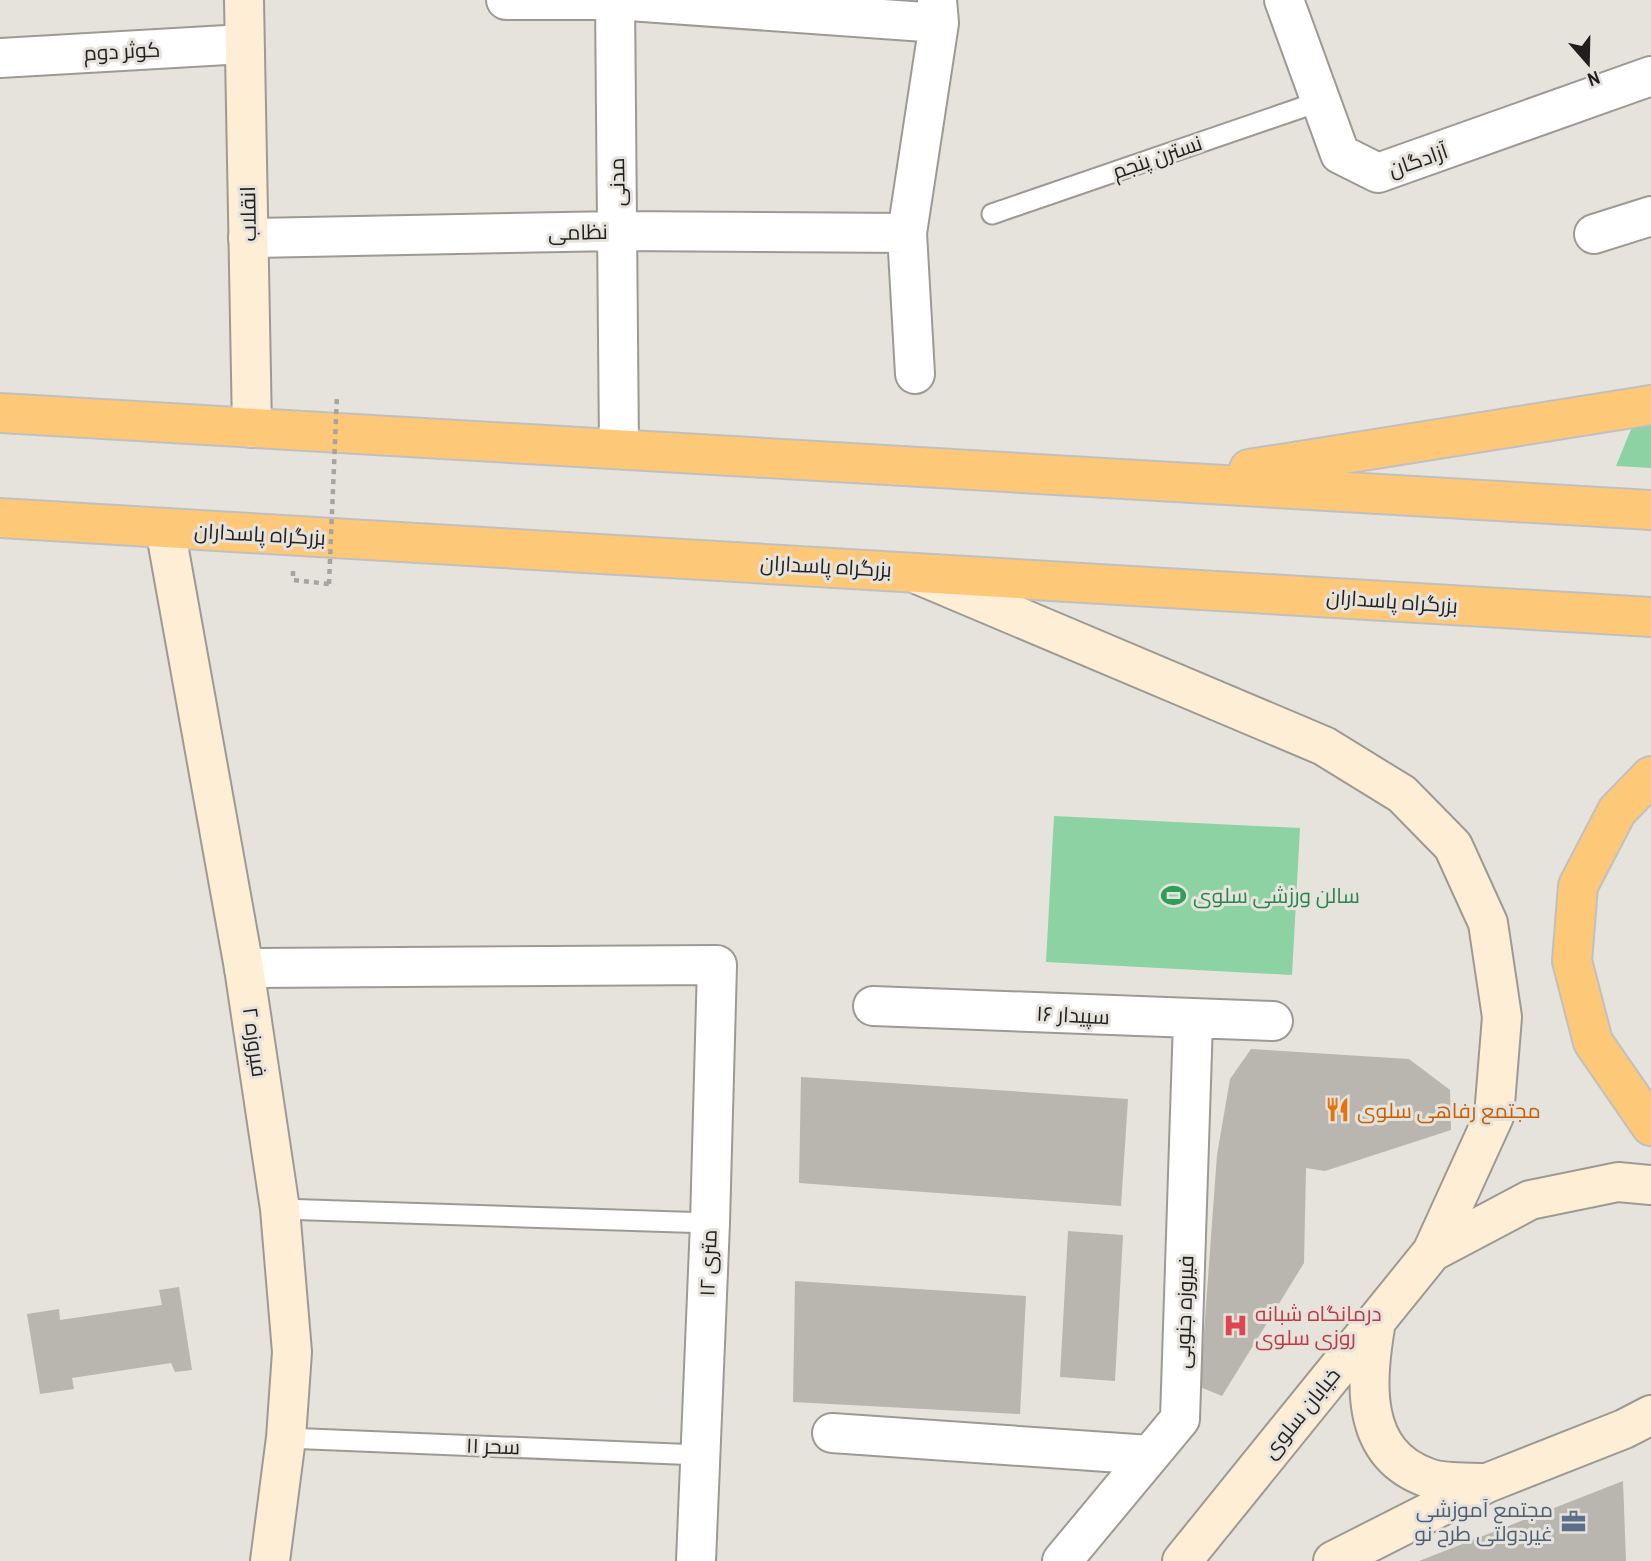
<svg xmlns="http://www.w3.org/2000/svg" width="1651" height="1561" viewBox="0 0 1651 1561" font-family="'Archivo Narrow',Cairo,sans-serif">
<style>
.green{fill:#8cd2a2}
.building{fill:#b8b6af}
.lines{fill:none;stroke-linecap:round;stroke-linejoin:round}
.lane-casing{stroke:#9d9a94;stroke-width:23}
.street-casing{stroke:#9d9a94;stroke-width:42}
.secondary-casing{stroke:#9d9a94;stroke-width:42}
.highway-casing{stroke:#c1c0c0;stroke-width:42}
.path{stroke:#a7a49f;stroke-width:4.5;stroke-dasharray:5 5;stroke-linecap:butt}
.lane{stroke:#fff;stroke-width:19}
.street{stroke:#fff;stroke-width:38}
.secondary{stroke:#feeed6;stroke-width:38}
.highway{stroke:#fdc878;stroke-width:38}
.path-bridge{stroke:#a7a49f;stroke-width:4.5;stroke-dasharray:5 5;stroke-linecap:butt}
.labels{text-anchor:middle;dominant-baseline:central;stroke-width:6;stroke-linejoin:round;paint-order:stroke}
.street-label{font-size:21px;fill:#201f1d;stroke:#e6e3dc}
.leisure-label{font-size:21px;fill:#27864d;stroke:#e6e3dc;text-anchor:start}
.food-label{font-size:21px;fill:#c56008;stroke:#e6e3dc;text-anchor:start}
.health-label{font-size:21px;fill:#be3a42;stroke:#e6e3dc;text-anchor:start}
.service-label{font-size:21px;fill:#4e5e75;stroke:#e6e3dc;text-anchor:end}
</style>
<rect width="100%" height="100%" fill="#e6e3dc"/>
<path class="green" d="M1651,415V468L1616,466L1636,417Z
M1054,816L1300,828L1292,975L1046,962Z"/>
<path class="building" d="M1251,1049L1409,1059L1450,1090L1451,1130L1325,1171L1306,1168L1304,1263L1222,1396L1200,1387L1217,1155L1230,1079Z
M801,1077L1128,1099L1121,1206L799,1183Z
M1068,1231L1123,1235L1115,1381L1060,1377Z
M795,1281L1026,1296L1020,1414L793,1402Z
M179,1287L192,1370L175,1372L171,1363L72,1378L74,1389L40,1394L27,1314L59,1309L60,1320L162,1305L159,1290Z
M1623,1481L1626,1561H1419Z"/>
<g class="lines">
<defs>
<path id="lane" d="M992,214L1321,101
M280,1209L710,1223
M286,1438L700,1455"/>
<path id="street" d="M506,0H615L939,23
M615,0L619,449
M1284,0L1340,154L1378,173L1651,76
M0,58L244,44
M1594,234L1651,216
M248,238L617,231L907,233
M915,374L907,233L939,23L937,0
M244,968L717,965L710,1223L696,1561
M873,1006L1273,1021
M832,1433L1150,1455
M1062,1561L1180,1419L1193,1021"/>
<path id="secondary" d="M244,0L252,428
M165,528L244,968L280,1209L292,1352L286,1438L270,1561
M919,575L1324,746L1402,794L1453,846L1488,923L1502,1017L1494,1116L1432,1252
M1376,1321C1366,1380 1358,1453 1428,1478C1444,1484 1469,1482 1487,1483
M1182,1561L1432,1252L1530,1200L1618,1182L1651,1185
M1333,1561L1487,1483L1624,1429L1651,1415"/>
<path id="highway" d="M0,413L1651,510
M1249,469L1651,405
M0,518L1651,617
M1651,776L1617,811L1578,886L1572,961L1593,1042L1651,1126"/>
</defs>
<use href="#lane" class="lane-casing"/>
<use href="#street" class="street-casing"/>
<use href="#secondary" class="secondary-casing"/>
<use href="#highway" class="highway-casing"/>
<path class="path" d="M293,571V580L329,584"/>
<use href="#lane" class="lane"/>
<use href="#street" class="street"/>
<use href="#secondary" class="secondary"/>
<use href="#highway" class="highway"/>
<path class="path-bridge" d="M329,584L337,395"/>
</g>
<defs>
<symbol id="stadium-bare" viewBox="-9 -9 18 18"><path d="M0-5a6.5 5 0 1 0 0 10a6.5 5 0 1 0 0-10ZM-3.5-1.8h7v3.6h-7Z" fill="#2e9e5b" stroke="#e6e3dc" stroke-width="2.5" paint-order="stroke"/></symbol>
<symbol id="restaurant-bare" viewBox="-9 -9 18 18"><path d="M-5-6h1v4h1v-4h1v4h1v-4h1v5L-1.5 .5V6h-2V.5L-5-1ZM5-6V6H3V1.5H1.5Q1.5-4 5-6Z" fill="#e8710a" stroke="#e6e3dc" stroke-width="2.5" paint-order="stroke"/></symbol>
<symbol id="hospital-bare" viewBox="-9 -9 18 18"><path d="M-5-5h3v3.5h4V-5h3V5h-3V1.5h-4V5h-3Z" fill="#e0444e" stroke="#e6e3dc" stroke-width="2.5" paint-order="stroke"/></symbol>
<symbol id="office-bare" viewBox="-9 -9 18 18"><path d="M-6-3h4V-5.5h4V-3h4V5H-6ZM-1-4.5V-3h2v-1.5ZM-6 0V1H6V0Z" fill="#5c6f8a" stroke="#e6e3dc" stroke-width="2.5" paint-order="stroke"/></symbol>
</defs>
<g fill-rule="evenodd">
<use href="#stadium-bare" x="1156" y="878" width="35" height="35"/>
<use href="#restaurant-bare" x="1320" y="1092" width="35" height="35"/>
<use href="#hospital-bare" x="1218" y="1308" width="35" height="35"/>
<use href="#office-bare" x="1556" y="1504" width="35" height="35"/>
</g>
<g class="labels">
<g class="street-label">
<text transform="translate(122 51) rotate(-3)">کوثر دوم</text>
<text transform="translate(1157 157) rotate(-19)">نسترن پنجم</text>
<text transform="translate(1418 160) rotate(-19)">آزادگان</text>
<text transform="translate(617 182) rotate(-91)">مدنی</text>
<text transform="translate(248 214) rotate(-91)">انقلاب</text>
<text transform="translate(578 232) rotate(-1)">نظامی</text>
<text transform="translate(260 534) rotate(3)">بزرگراه پاسداران</text>
<text transform="translate(826 566) rotate(3)">بزرگراه پاسداران</text>
<text transform="translate(1392 601) rotate(4)">بزرگراه پاسداران</text>
<text transform="translate(1073 1015) rotate(3)">سپیدار ۱۶</text>
<text transform="translate(255 1042) rotate(82)">فیروزه ٢</text>
<text transform="translate(708 1263) rotate(-88)">۱۲ متری</text>
<text transform="translate(1184 1312) rotate(-88)">فیروزه جنوبی</text>
<text transform="translate(1301 1413) rotate(-51)">خیابان سلوی</text>
<text transform="translate(493 1446) rotate(2)">سحر ۱۱</text>
</g>
<g class="leisure-label">
<text x="1193" y="895">سالن ورزشی سلوی</text>
</g>
<g class="food-label">
<text x="1357" y="1110">مجتمع رفاهی سلوی</text>
</g>
<g class="health-label">
<text x="1255" y="1313">درمانگاه شبانه<tspan x="1255" dy="24">روزی سلوی</tspan></text>
</g>
<g class="service-label">
<text x="1553" y="1509">مجتمع آموزشی<tspan x="1553" dy="24">غیردولتی طرح نو</tspan></text>
</g>
</g>
<g transform="translate(1588 63) rotate(160)" stroke="#e6e3dc" stroke-width="5" paint-order="stroke">
<path d="M0-5L12 26L0 18L-12 26Z" fill="#201f1d"/>
<text y="-10" font-size="19" font-weight="bold" text-anchor="middle" fill="#201f1d">N</text>
</g>
</svg>
